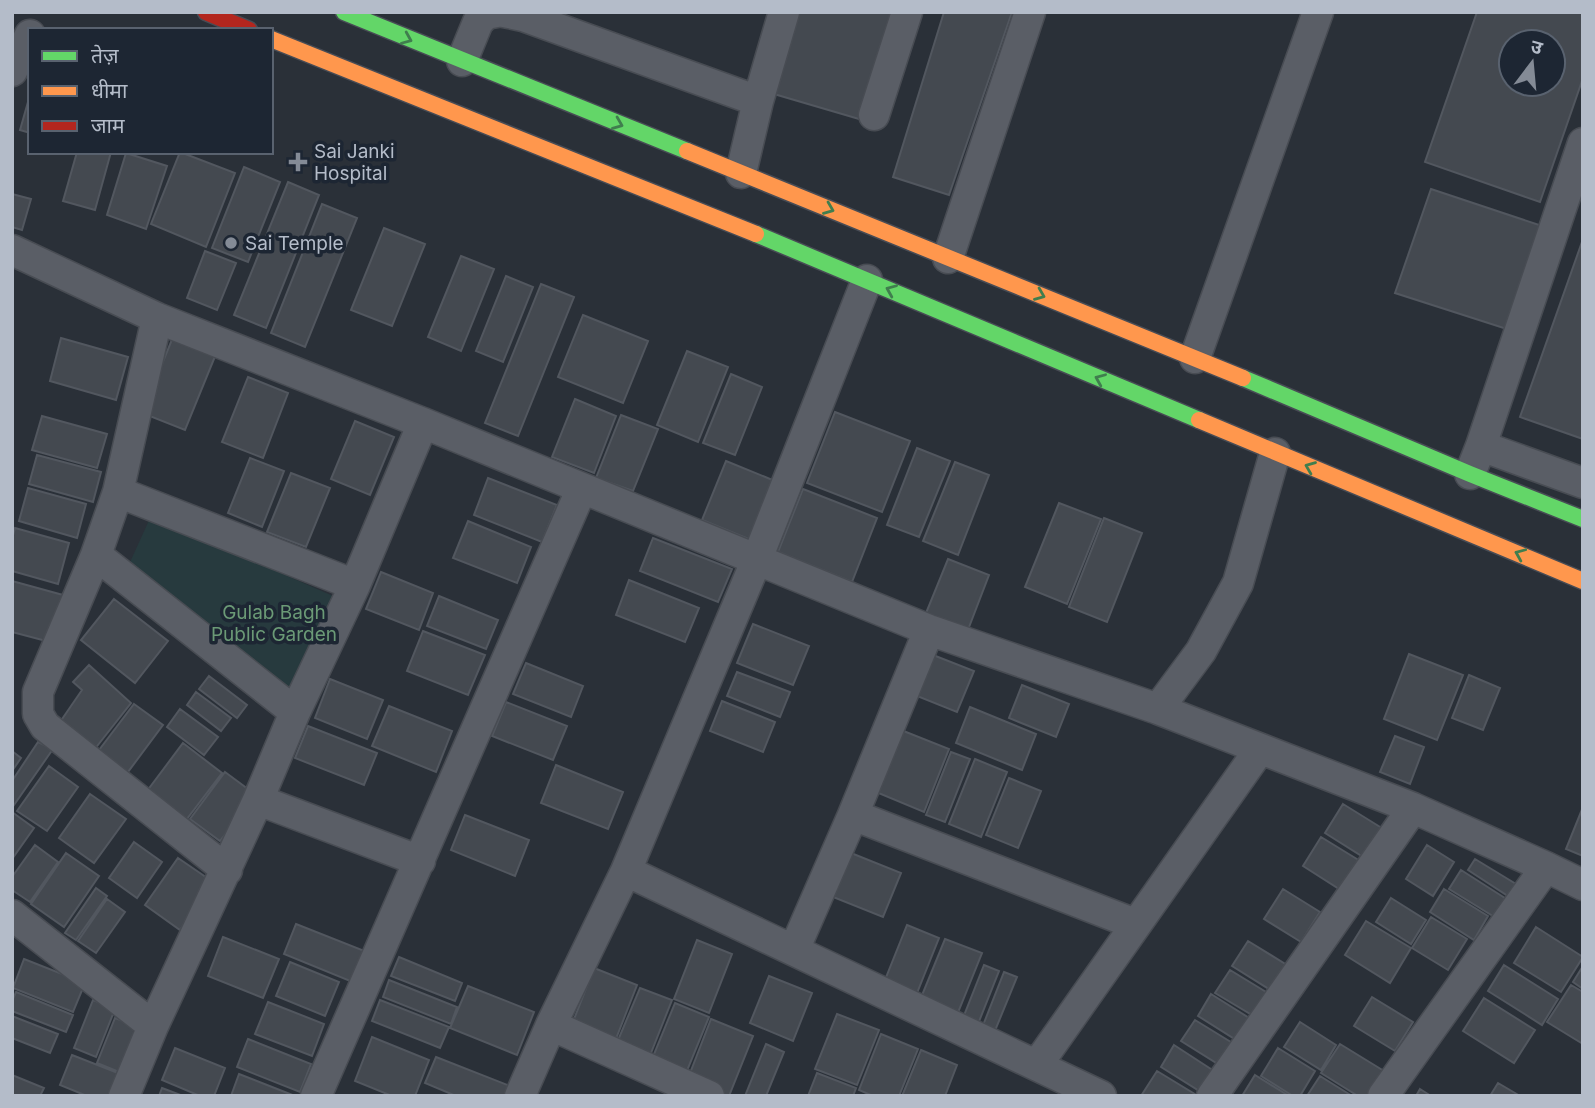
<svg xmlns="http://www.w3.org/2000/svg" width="1595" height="1108" viewBox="0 0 1595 1108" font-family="Inter,'Noto Sans Devanagari',sans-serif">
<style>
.green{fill:#273a3e}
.building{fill:#444950;stroke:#52575f;stroke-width:2;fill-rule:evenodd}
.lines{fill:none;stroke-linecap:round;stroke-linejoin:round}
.street-casing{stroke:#484c53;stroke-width:33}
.fast-casing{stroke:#484c55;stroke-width:19}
.slow-casing{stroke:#484c55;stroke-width:19}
.jam-casing{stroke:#484c55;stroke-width:19}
.street{stroke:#5a5e66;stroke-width:30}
.fast{stroke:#63d668;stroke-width:16}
.slow{stroke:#ff974d;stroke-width:16}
.jam{stroke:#b3261e;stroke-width:16}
.oneway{stroke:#407e4e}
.poi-dot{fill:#848b96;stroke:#1d2633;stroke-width:2.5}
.labels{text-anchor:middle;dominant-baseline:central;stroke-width:7;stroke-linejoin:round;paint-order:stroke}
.poi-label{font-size:19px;fill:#b4bcc9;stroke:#1d2633;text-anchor:start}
.park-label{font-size:19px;fill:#6b9a76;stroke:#1d2633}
</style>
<rect width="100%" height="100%" fill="#2a3038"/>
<path class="green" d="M151,516L342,600L292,698L126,571Z"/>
<path class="building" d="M799,12H892L859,119L774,94Z
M944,12H1012L949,195L893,177Z
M1477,12H1583V78L1540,202L1425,162ZM1511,42H1553V84H1511Z
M28,102L30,103V133L20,130Z
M77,152H111L95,210L63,201Z
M180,152L235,173L206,247L151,224Z
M126,153L167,166L146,229L107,215Z
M244,167L280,182L248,262L212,248Z
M288,182L319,195L266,328L234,315Z
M1431,189L1548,228L1513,331L1395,293Z
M12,194L31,199L22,230L12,227Z
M322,204L357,218L305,347L271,333Z
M384,228L425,244L392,326L351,310Z
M1583,239V439L1520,417Z
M205,251L236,263L217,310L187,298Z
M461,256L494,269L461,351L428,337Z
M506,276L533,287L503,362L476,351Z
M541,284L574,297L518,436L485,423Z
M583,315L648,341L623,403L558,377Z
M173,337L216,354L185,430L142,413Z
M61,338L128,357L116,400L50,381Z
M687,351L728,367L698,442L657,425Z
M731,374L762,387L735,455L703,443Z
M248,377L288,393L263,458L222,442Z
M575,399L616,416L594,473L552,457Z
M835,412L910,441L882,512L807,483Z
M621,415L658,429L633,491L596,478Z
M42,416L107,434L97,468L32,450Z
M355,421L394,437L370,495L331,479Z
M917,448L950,461L919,537L887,525Z
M37,455L101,472L93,502L29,484Z
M250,458L284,471L262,527L228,513Z
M726,461L775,481L751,540L702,520Z
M955,462L989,475L958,555L923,541Z
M291,473L330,488L306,547L267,532Z
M488,478L557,505L542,542L474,515Z
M28,488L86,504L77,538L19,521Z
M803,489L877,518L852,582L778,552Z
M1059,503L1101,519L1067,604L1025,587Z
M1104,518L1142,533L1107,622L1069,607Z
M468,521L531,547L517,583L453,558Z
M15,528L69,543L58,584L12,571V539Z
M653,538L732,569L718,602L640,571Z
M948,559L989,575L966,635L924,618Z
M381,572L433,593L419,630L366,609Z
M629,580L699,608L685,642L616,615Z
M12,581L63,595L50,642L12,632Z
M439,596L498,620L486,649L427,626Z
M114,599L168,641L135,683L81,640Z
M753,624L809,646L793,685L737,663Z
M423,631L485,655L468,695L407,671Z
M1409,654L1463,675L1437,740L1384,719Z
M933,655L974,671L957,712L917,696Z
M526,663L583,686L571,717L513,694Z
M89,665L131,703L94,750L58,725L82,690L73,682Z
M737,672L790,692L780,717L727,696Z
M1469,675L1500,688L1483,730L1452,718Z
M209,676L247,705L237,718L199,689Z
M330,679L383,700L367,739L315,718Z
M1022,685L1069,704L1056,737L1009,718Z
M196,692L231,718L221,731L187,705Z
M722,701L775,722L763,752L710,731Z
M506,702L567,726L553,760L492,736Z
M134,704L163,725L122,780L93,758Z
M389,706L452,731L436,772L372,746Z
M970,707L1036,734L1022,770L956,743Z
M180,709L218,737L204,755L167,727Z
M308,726L377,753L364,785L295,758Z
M901,730L949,749L924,812L876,792Z
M1395,736L1424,747L1410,784L1380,772Z
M38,742L53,749L14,805L12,803V781Z
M183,743L222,773L183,824L144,795Z
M12,751L21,758L12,771Z
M951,752L970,759L945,822L926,815Z
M975,759L1007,772L981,837L949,824Z
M556,765L623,792L608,829L541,803Z
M49,766L78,787L47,831L17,811Z
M225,772L256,795L220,841L190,819Z
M1009,778L1041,791L1018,848L986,835Z
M90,794L126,819L94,863L59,838Z
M1343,804L1385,830L1368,860L1325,833Z
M1583,807V856L1566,849Z
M12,812L34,828L12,859Z
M465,815L529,840L515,876L451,850Z
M1321,837L1365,864L1347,894L1303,866Z
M134,842L162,862L137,898L109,878Z
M35,845L58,862L30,902L12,890V877Z
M1427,845L1454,862L1433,896L1406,879Z
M846,851L901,873L883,917L828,895Z
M66,853L99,876L64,927L31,904Z
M178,858L213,882L180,930L145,905Z
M1475,859L1516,884L1508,896L1468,870Z
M1461,870L1508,900L1496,918L1449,889Z
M96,888L107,896L76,940L65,933Z
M1283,889L1320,912L1301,942L1264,919Z
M1444,889L1488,916L1474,940L1430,912Z
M1391,898L1426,920L1411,944L1376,922Z
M107,899L125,912L96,953L78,941Z
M1431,917L1467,939L1448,970L1412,948Z
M1366,921L1411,948L1390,983L1345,955Z
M296,924L367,952L355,983L284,954Z
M907,925L939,938L913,1003L881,990Z
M1536,927L1583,957L1561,992L1514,963Z
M223,937L279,959L263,998L208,976Z
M945,939L982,953L955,1020L918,1005Z
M697,940L732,954L709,1013L674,999Z
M1248,941L1287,965L1272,991L1232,966Z
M399,957L462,983L455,1001L391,976Z
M24,959L85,983L73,1012L13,988Z
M290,962L339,982L325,1016L276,996Z
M984,965L999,971L976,1029L961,1023Z
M1504,965L1558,999L1542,1025L1488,991Z
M1583,966V989L1573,982Z
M594,968L637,985L612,1049L569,1032Z
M1230,970L1271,995L1257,1018L1215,993Z
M1004,972L1017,977L992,1038L980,1033Z
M769,976L812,993L793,1041L750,1023Z
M389,980L457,1007L451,1024L383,997Z
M1571,985L1583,992V1044L1547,1022Z
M468,986L534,1012L517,1055L450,1028Z
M640,988L672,1000L649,1058L616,1045Z
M16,992L73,1015L66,1032L12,1011V1001Z
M1211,994L1254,1021L1241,1043L1198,1016Z
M1372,997L1413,1022L1395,1051L1354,1026Z
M1484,998L1535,1030L1514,1063L1463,1031Z
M93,1000L115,1009L96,1057L74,1048Z
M380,1000L449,1027L440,1048L372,1021Z
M268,1002L324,1024L312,1056L255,1034Z
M675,1003L709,1017L684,1078L650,1064Z
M837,1014L879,1030L857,1085L815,1069Z
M12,1016L58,1034L50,1053L12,1038Z
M115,1018L142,1028L124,1074L97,1063Z
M711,1019L753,1036L729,1096H724L687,1081Z
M1195,1020L1239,1047L1226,1069L1181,1041Z
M1300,1022L1336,1045L1321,1070L1284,1047Z
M881,1034L918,1049L899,1096H873L859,1090Z
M372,1037L429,1060L415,1096H392L355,1081Z
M248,1039L311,1064L300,1092L237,1067Z
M766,1044L784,1052L766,1096H745Z
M1340,1044L1384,1071L1369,1096H1358L1321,1073Z
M1174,1045L1214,1071L1201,1092L1161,1067Z
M175,1048L225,1068L214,1096H200L162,1080Z
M1278,1048L1315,1071L1300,1096H1293L1261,1076Z
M921,1050L957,1065L945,1096H902Z
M72,1055L118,1073L109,1096H87L60,1085Z
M436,1057L515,1088L512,1096H456L425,1083Z
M1157,1071L1198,1096H1141Z
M817,1073L856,1088L853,1096H808Z
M239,1074L295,1096H231Z
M12,1075L44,1088L40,1096H17L12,1094Z
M1255,1075L1289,1096H1242Z
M1320,1076L1352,1096H1307Z
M1498,1083L1520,1096H1490Z
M162,1088L183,1096H159Z
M1420,1089L1431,1096H1416Z"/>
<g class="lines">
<defs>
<path id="street" d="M504,12L523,16L758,101
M462,61L478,22L486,14L497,12
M12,71L30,35
M874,115L907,12
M741,173L758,101L784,12
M12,250L157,318L423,423L929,630L1158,709L1413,808L1212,1096
M948,258L1030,12
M157,318L118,492L96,555L295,712
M1195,358L1318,12
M1481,446L1583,483
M1470,474L1481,446L1583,143
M118,492L355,585
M96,555L38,692V714L45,726L227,870
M1158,709L1201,651L1238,583L1275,453
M258,800L420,861
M1413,808L1546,867
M853,815L1135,924
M626,871L1101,1096
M12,915L153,1026
M794,950L853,815L929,630
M551,1025L709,1096
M1037,1065L1260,749
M124,1096L153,1026L258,800L295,712L355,585L423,423
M316,1096L582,488
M520,1096L551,1025L626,871L757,559L867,280
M1383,1096L1546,867L1583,885"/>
<path id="fast" d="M344,12L687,151
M756,234L1199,420
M1243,378L1470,474L1583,519"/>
<path id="slow" d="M271,39L756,234
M687,151L1243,378
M1199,420L1583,581"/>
<path id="jam" d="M206,12L249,30"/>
</defs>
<use href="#street" class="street-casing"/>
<use href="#fast" class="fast-casing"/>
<use href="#slow" class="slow-casing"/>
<use href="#jam" class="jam-casing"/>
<use href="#street" class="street"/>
<use href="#fast" class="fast"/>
<use href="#slow" class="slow"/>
<use href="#jam" class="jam"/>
</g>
<defs><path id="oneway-chevron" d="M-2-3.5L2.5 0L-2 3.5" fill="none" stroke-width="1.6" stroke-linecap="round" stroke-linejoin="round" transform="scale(1.75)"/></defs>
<g class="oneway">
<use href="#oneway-chevron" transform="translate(407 39) rotate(23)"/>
<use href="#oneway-chevron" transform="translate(618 124) rotate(22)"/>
<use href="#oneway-chevron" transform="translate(829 209) rotate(22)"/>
<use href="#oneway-chevron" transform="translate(891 290) rotate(-157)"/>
<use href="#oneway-chevron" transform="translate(1040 295) rotate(22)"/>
<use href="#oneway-chevron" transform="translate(1100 379) rotate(-157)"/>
<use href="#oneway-chevron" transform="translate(1310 467) rotate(-158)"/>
<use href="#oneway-chevron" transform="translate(1520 554) rotate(-157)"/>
</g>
<g class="poi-dot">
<path d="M294.5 151.5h7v7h7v7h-7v7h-7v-7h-7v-7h7z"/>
<circle cx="231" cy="243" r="7"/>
</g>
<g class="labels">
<g class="poi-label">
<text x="314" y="151">Sai Janki<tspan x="314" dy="22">Hospital</tspan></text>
<text x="245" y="243">Sai Temple</text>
</g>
<g class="park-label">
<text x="274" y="612">Gulab Bagh<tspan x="274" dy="22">Public Garden</tspan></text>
</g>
</g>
<rect width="1595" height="1108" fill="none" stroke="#b4bcc9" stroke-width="28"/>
<rect x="28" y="28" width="245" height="126" fill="#1d2633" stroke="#59626f" stroke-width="2"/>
<rect x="42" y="51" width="35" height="10" fill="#63d668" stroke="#59626f" stroke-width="2"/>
<text x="91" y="63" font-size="21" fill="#b4bcc9">तेज़</text>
<rect x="42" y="86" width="35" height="10" fill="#ff974d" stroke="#59626f" stroke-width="2"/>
<text x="91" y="98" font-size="21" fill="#b4bcc9">धीमा</text>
<rect x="42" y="121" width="35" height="10" fill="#b3261e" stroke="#59626f" stroke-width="2"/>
<text x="91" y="133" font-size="21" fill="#b4bcc9">जाम</text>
<g transform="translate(1532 63) rotate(16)"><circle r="33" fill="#1d2633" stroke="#59626f" stroke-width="2"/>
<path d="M0-5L12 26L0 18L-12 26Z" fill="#848b96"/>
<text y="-10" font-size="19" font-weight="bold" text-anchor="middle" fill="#b4bcc9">उ</text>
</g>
</svg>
